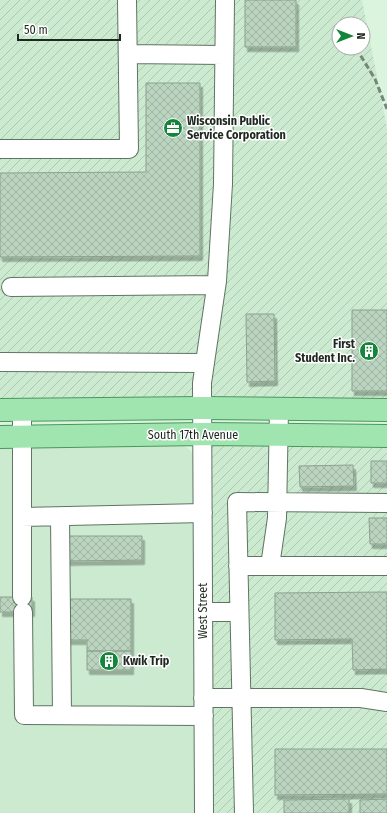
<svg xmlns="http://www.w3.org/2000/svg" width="387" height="813" viewBox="0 0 387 813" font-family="'Fira Sans Condensed',sans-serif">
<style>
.built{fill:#cbeacf}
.industrial{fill:url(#industrial-furrows);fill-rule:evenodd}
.building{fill:url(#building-cross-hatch);stroke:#8ba28e;filter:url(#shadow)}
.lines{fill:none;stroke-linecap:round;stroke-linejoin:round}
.minor-casing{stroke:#5f7562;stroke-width:20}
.major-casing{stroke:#4a975c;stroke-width:24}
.minor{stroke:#fff;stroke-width:18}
.major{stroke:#a0e5b0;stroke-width:22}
.rail{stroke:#768678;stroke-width:3;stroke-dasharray:6 3;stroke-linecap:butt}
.labels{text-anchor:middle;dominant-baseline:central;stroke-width:3;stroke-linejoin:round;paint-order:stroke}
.poi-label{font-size:12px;font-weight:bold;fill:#1f2820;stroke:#fff;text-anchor:start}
.street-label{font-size:12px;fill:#1f2820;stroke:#fff}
</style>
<defs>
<pattern id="industrial-furrows" width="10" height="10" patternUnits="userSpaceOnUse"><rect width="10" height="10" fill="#cbeacf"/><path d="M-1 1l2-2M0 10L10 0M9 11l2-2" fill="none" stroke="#aec9b1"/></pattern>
<pattern id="building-cross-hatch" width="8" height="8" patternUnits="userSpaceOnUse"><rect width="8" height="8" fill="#bbd4bf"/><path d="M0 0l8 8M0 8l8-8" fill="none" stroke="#a0b6a4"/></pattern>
<filter id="shadow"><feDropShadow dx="2.5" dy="4.5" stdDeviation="0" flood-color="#0004"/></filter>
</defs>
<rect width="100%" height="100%" fill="#dbf4de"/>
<path class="built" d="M183,445L191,451L194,460L195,813H0V447Z"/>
<path class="industrial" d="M0,0H362L387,128V410H0ZM339,24H363V48H339Z
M203,434L387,436V813H204Z"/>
<path class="building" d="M245,0H296V47H245Z
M146,83H200V256L0,257V173L146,172Z
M352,310H387V391H352Z
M246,314H274L275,381L247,382Z
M371,461H387V483H371Z
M353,465L354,486L300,487L299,466Z
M369,518H387V544H370Z
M67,536H142V560L67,561Z
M387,592V669L353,670L352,639L275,640V593Z
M0,597H32V612H0Z
M68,599H131V651H87V640H68Z
M87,651H131V670H87Z
M275,749H387V794L275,795Z
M349,799V813H284V800Z
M387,799V813H360V800Z"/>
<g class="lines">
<defs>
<path id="minor" d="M128,54L224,55
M0,149H129L127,0
M11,287L216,285
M0,362L204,363
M22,410V597
M22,517L203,513
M60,517L62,715
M238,566H387
M270,566L277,518L279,409
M23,612L24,715L204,716
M203,612H239
M203,698H361L387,702
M204,813L202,383L217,281L223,184L225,0
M244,813L237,502L387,503"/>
<path id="major" d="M0,410L202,408L387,410
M0,437L203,434L387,436"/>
</defs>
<use href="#minor" class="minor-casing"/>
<use href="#major" class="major-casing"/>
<use href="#minor" class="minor"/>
<use href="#major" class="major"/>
<path class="rail" d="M356,48L375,79L387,109"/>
</g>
<defs>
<symbol id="office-disc" viewBox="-11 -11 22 22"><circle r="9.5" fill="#16853c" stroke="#fff"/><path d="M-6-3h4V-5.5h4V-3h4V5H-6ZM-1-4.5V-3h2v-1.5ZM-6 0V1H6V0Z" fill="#fff"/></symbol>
<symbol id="building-disc" viewBox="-11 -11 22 22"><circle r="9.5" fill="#16853c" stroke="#fff"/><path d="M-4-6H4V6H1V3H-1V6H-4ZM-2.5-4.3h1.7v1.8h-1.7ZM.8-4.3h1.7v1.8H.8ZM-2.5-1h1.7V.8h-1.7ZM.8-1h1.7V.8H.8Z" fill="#fff"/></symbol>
</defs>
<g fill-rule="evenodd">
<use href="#office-disc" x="162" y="117" width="22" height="22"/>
<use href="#building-disc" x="358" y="340" width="22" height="22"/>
<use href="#building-disc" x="98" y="650" width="22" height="22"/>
</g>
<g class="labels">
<g class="poi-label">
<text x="187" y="121">Wisconsin Public<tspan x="187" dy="14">Service Corporation</tspan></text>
<text x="355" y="344" text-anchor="end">First<tspan x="355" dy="14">Student Inc.</tspan></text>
<text x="123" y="661">Kwik Trip</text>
</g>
<g class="street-label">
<text x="193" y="435">South 17th Avenue</text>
<text transform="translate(203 611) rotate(-90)">West Street</text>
</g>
</g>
<g transform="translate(351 36) rotate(90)"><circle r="19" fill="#ffffff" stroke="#a5a9a6"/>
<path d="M0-3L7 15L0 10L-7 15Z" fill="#16853c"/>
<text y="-6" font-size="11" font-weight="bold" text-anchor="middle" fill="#1f2820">N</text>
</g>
<path d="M18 34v6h102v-6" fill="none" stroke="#1f2820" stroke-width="2"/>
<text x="24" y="34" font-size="12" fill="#1f2820" stroke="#ffffff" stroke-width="3" paint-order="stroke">50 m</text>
</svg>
